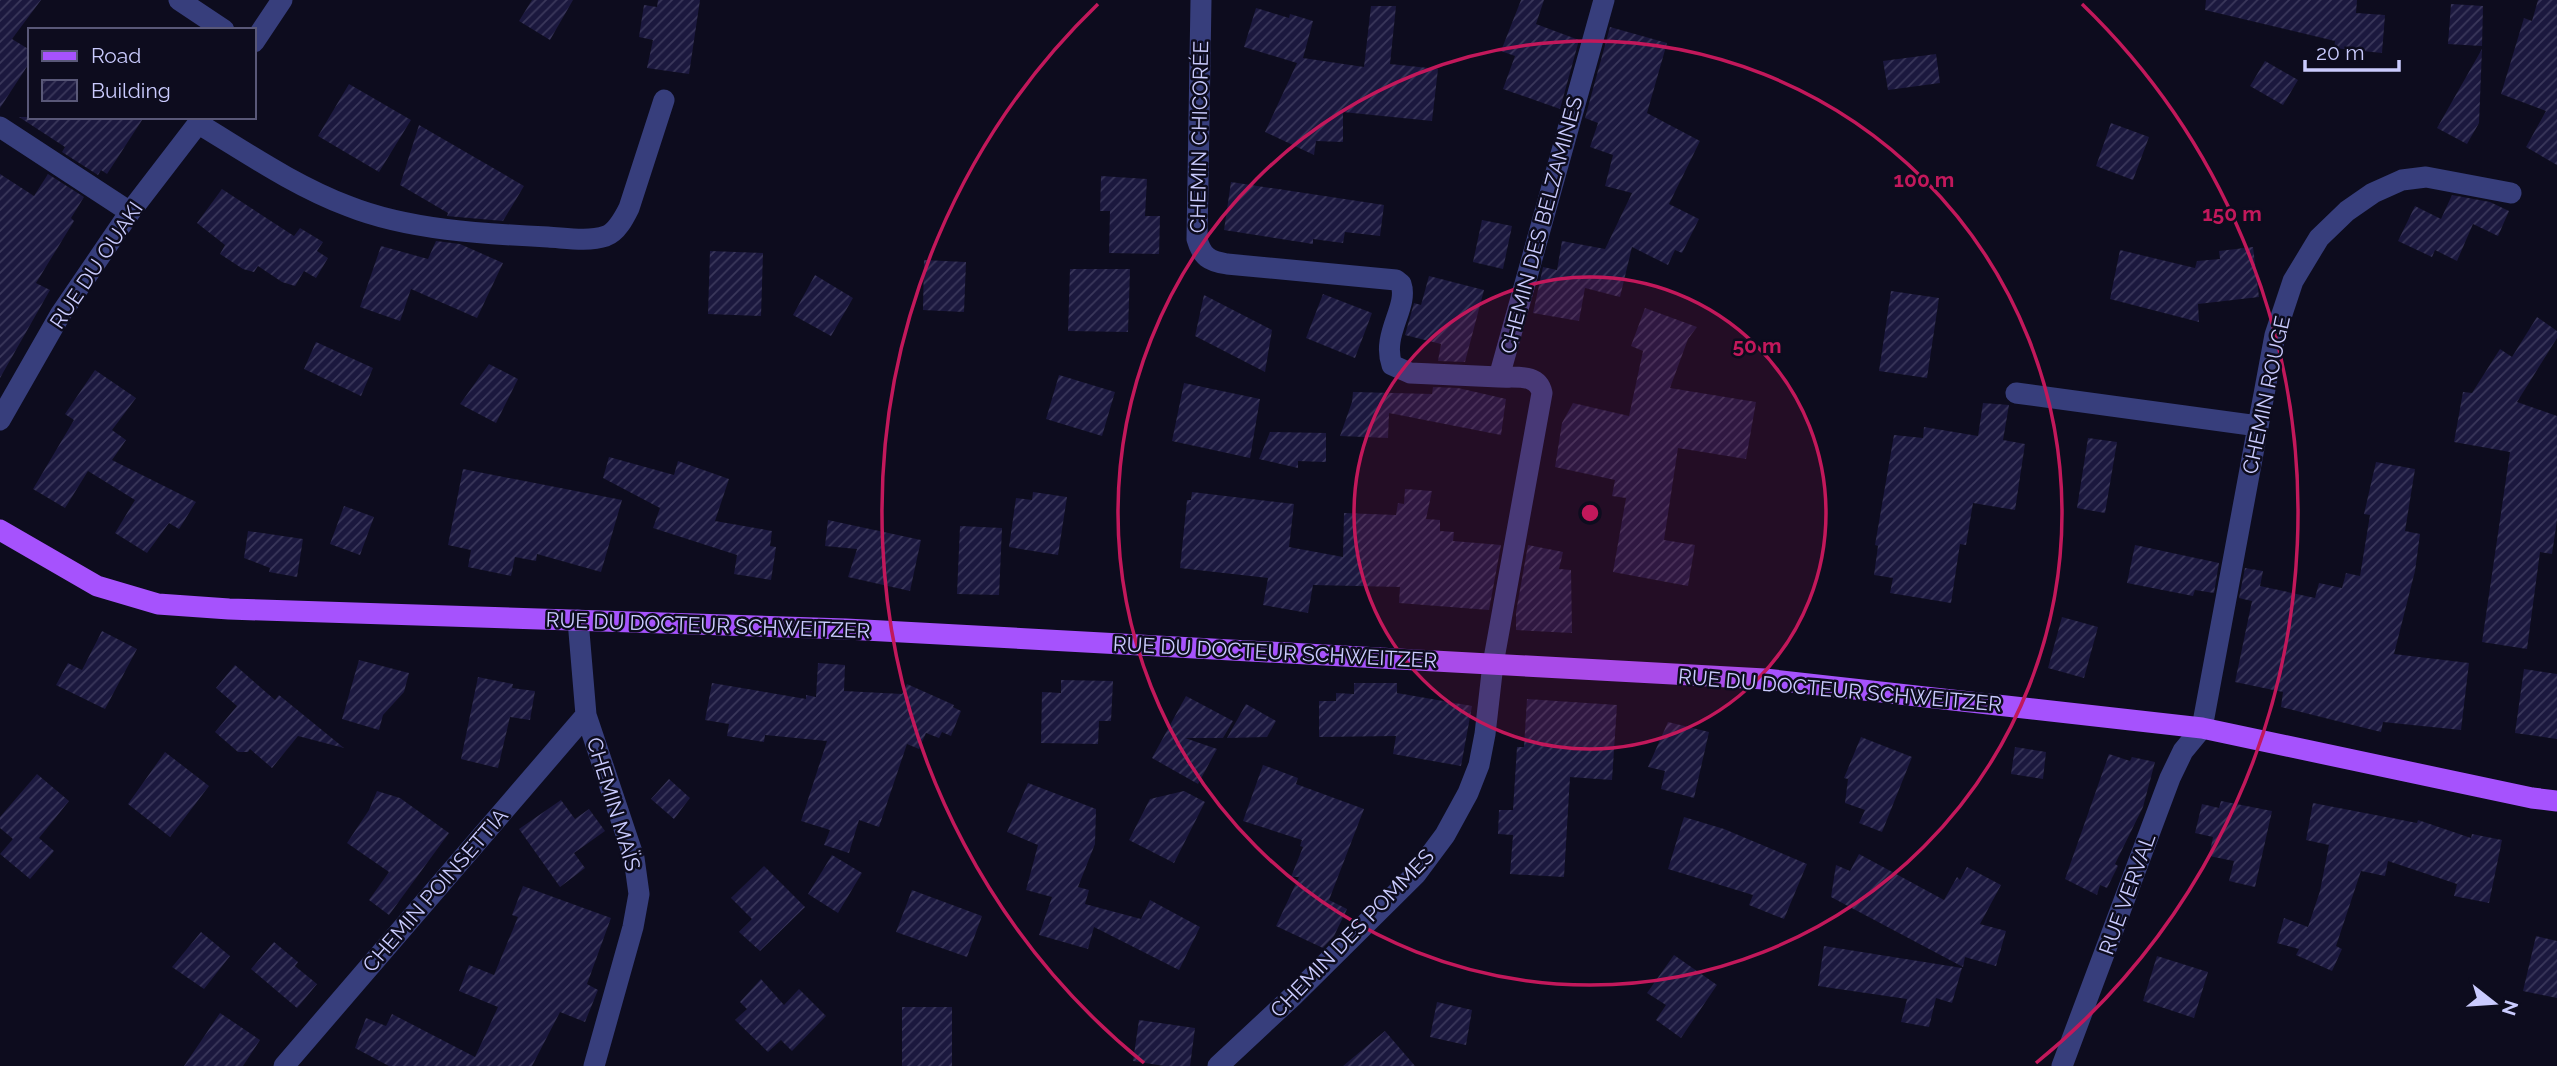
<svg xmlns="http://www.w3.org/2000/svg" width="2557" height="1066" viewBox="0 0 2557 1066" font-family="Raleway,sans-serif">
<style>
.building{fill:url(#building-hatch)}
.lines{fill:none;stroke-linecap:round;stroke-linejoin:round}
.minor{stroke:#373e7c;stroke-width:21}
.major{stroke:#a652fd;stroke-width:21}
.ring{fill:none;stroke:#c2185b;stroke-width:3.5}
.labels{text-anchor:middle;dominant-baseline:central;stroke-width:5;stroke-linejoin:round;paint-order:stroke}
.street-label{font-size:21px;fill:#cacbfe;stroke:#0d0c1e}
.centre{fill:#c2185b;stroke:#0d0c1e;stroke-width:3.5}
.ring-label{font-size:21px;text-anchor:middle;font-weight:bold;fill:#c2185b;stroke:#0d0c1e;stroke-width:5;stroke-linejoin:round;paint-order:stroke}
</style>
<defs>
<pattern id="building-hatch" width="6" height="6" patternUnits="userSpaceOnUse" patternTransform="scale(1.75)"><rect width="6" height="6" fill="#1b183e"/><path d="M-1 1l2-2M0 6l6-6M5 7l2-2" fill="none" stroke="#3b385b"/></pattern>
</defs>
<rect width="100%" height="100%" fill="#0d0c1e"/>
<path class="building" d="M0,0H41L12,39L30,50V62L0,108Z
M532,0H573L550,40L519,21Z
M658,0H700L689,74L647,68L653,40L639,37L644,5L657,7Z
M1521,0H1544L1536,24L1579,40L1560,109L1503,89L1515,56L1501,51Z
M2206,0H2357L2356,13L2385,15L2382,53L2334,48L2335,41L2205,10Z
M2538,0H2557V165L2526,147L2546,111L2501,94L2524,18L2532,21Z
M2451,4L2483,6L2482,46L2448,44Z
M1371,6H1396L1390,64L1438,69L1432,121L1343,112V142L1316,141L1314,155L1265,132L1297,63L1244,47L1256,8L1289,18L1290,14L1313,21L1303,58L1364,67Z
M1610,27L1667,43L1647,113L1700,141L1669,204L1699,219L1682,253L1675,250L1668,265L1632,247L1620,297L1585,288L1579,321L1533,313L1543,267L1557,270L1562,241L1605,249L1632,193L1605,186L1613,155L1590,147L1598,123L1585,118Z
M2482,49L2479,123L2467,144L2437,128Z
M1936,54L1940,83L1888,90L1883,61Z
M2265,61L2298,80L2283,105L2250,86Z
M349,84L411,120L379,172L318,136Z
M19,117H144L107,174L101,170L98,175L62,152L65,147Z
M2111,123L2149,137L2133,180L2096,166Z
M419,125L524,186L503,221L447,216L448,213L400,185Z
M0,174L34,196L48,174L84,197L71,218L74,221L36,283L50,290L0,378Z
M1101,176L1147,179L1145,216H1160L1159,254L1109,253L1110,211H1100Z
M1231,182L1384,205L1380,236L1345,232L1343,243L1313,239V244L1224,230Z
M222,189L294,236L300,228L323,242L317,251L328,258L316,278L304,271L295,286L282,282L258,266L254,272L243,269L220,254L225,245L197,223Z
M2452,195L2490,202L2509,211L2498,236L2473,224L2457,261L2435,250L2432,257L2398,241L2415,206L2441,219Z
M1482,220L1512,226L1503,269L1473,262Z
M436,241L460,244L503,263L477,318L411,289L400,321L360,307L381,246L428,259Z
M2253,247L2259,297L2198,304L2199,322L2110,299L2120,250L2195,268L2197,261L2220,259L2219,251Z
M710,251L763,253L761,316L708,314Z
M924,260L966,262L964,312L923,310Z
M1070,269H1130L1128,332L1068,331Z
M815,275L853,298L831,336L793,315Z
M1429,276L1484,290L1465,362L1438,361L1441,344L1405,335L1414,303L1421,305Z
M1891,291L1939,298L1927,378L1879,371Z
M1323,294L1372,313L1355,358L1306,338Z
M1204,295L1272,330L1265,372L1195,336Z
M1645,308L1697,327L1688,339L1670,388L1756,402L1746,459L1678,448L1664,540L1695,545L1688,586L1613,572L1626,498L1612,496L1615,480L1555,467L1562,423L1573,403L1629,416L1643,351L1631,346Z
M2537,317L2557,331V338L2517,402L2557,416V520L2552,554L2540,552L2527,649L2482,642L2510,452L2454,442L2463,392L2472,393L2500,349L2512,357Z
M316,342L373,368L361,396L304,369Z
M489,364L518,379L496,423L460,404Z
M95,370L136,398L112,430L126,440L112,460L196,502L179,529L169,523L147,553L115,533L135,500L88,471L65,508L33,489L74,420L65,414Z
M1059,375L1115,392L1102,436L1046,419Z
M1184,383L1260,399L1250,458L1172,441Z
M1433,387L1458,388L1506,399L1501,435L1389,413L1388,438L1340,436L1352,402L1353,392L1432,394Z
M1983,403L2009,405L2003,440L2025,444L2015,510L1973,503L1966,545L1960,544L1951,603L1890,593L1893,578L1874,575L1878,546L1875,545L1894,435L1923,438L1924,427L1978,436Z
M1270,432L1326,433V462L1298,461V468L1259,459Z
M2088,438L2117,442L2105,513L2077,508Z
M609,457L674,475L678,461L729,479L715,521L772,531L770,546L776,547L771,580L734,574L737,555L653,528L660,508L603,478Z
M2376,462L2415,469L2405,531L2420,534L2415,571L2394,654L2469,663L2461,730L2383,722L2381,732L2281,707L2283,692L2235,682L2252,601L2239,598L2245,568L2263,571L2260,586L2315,598L2319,583L2342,588L2346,573L2360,576L2370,515L2364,514Z
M463,469L622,500L601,572L537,554L536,561L515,557L511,576L468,567L471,550L448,545Z
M1405,489L1432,491L1426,519L1440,520V531L1454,532L1453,541L1501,545L1489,610L1399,603L1400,587L1313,585L1308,613L1263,605L1268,578L1180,568L1187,500H1191L1192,492L1294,504L1289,547L1343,557L1344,513L1396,515L1398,503L1404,504Z
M1033,492L1067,497L1058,555L1009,547L1016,498L1032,500Z
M344,506L374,517L360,555L330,544Z
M828,520L921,540L910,591L848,577L857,549L825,546Z
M960,526L1002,528L999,595L957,594Z
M248,531L303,539L297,577L269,572L270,568L244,558Z
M1528,545L1563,552L1559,569L1571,570L1572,633L1516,630V612Z
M2135,545L2219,563L2214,593L2195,590L2193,596L2127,583Z
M2062,617L2098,627L2084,678L2048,668Z
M102,631L137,649L105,709L56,685L68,663L82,670Z
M359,660L409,673L404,692L383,715L379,730L342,719Z
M818,663L845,665L844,691L902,694L907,684L954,705L953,707L961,711L951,736L942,732L939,738L926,733L919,749L907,744L879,827L859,820L849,853L824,845L830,830L801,821L827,741L765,735L764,742L727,736L729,724L705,720L712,683L806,699V695L816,697Z
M235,665L275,700L279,695L344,748L298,736L272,768L250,749L248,752H238L215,732L237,706L216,688Z
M2524,669L2557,674V739L2515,733Z
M478,677L513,684L512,688L535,691L530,720L510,717L498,768L461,759Z
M1061,680L1113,681L1111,721H1099L1098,744L1041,743L1042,692L1061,693Z
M1354,683H1397V693L1472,706L1461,766L1393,754L1396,736L1319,737V701H1336V693L1354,694Z
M1186,696L1233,721L1223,738H1185L1217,749L1198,784L1152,758Z
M1527,699L1617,705L1612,780L1570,777L1564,877L1510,874L1513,835L1498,834L1499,810H1513L1517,747H1524Z
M1246,704L1276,721L1267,737L1227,738Z
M1668,722L1709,732L1694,798L1661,789L1665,771L1648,767Z
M1861,737L1912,757L1882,832L1859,823L1865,810L1845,803L1848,779L1844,778Z
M2015,747L2046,752L2043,779L2011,774Z
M165,752L209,786L170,837L128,804Z
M2109,754L2130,761L2132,757L2155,762L2143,807L2115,864L2118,866L2107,888L2100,885L2097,895L2065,879Z
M1263,765L1298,778L1296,784L1364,809L1329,900L1347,909L1334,936L1323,948L1276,926L1299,877H1291L1303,847L1300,846L1302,840L1243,821Z
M37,774L69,801L39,838L54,851L30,879L0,854L13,839L0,828V817Z
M669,779L690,798L674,819L651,799Z
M1028,783L1096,809L1095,844L1078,887L1089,890L1085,904L1141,919L1150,900L1200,927L1179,970L1094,927L1088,949L1039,935L1052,897L1026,890L1038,845L1007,832Z
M377,791L400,798L449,833L389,915L369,900L389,872L347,843L369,810Z
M1184,791L1205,802L1174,863L1129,840L1150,799Z
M561,800L575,819L589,809L605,831L574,853L585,868L560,887L519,829Z
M2221,801L2272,811L2255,887L2229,881L2234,861L2209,856L2213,837L2195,833L2202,804L2219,808Z
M2313,803L2417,823L2418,820L2471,838L2472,834L2502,840L2489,903L2454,896L2457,884L2388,861L2385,876L2361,871L2336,946L2342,949L2332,971L2296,955L2299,949L2277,943L2284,918L2308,927L2320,891L2329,845L2306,840Z
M1684,817L1724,829L1807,864L1784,919L1749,905L1753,895L1668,869Z
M1859,854L1944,900L1957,877L1960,880L1967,867L2001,885L1980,924L2006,931L1996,966L1965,957L1963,967L1831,897L1836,865L1850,871Z
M832,855L862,873L838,913L808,894Z
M764,866L805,907L760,951L739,932L752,919L731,898Z
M523,886L611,918L587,984L598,990L585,1022L560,1012L532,1066H389L355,1048L366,1018L386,1026L392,1014L475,1057L498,1007L459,991L469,965L494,975L518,917L512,915Z
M912,890L982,916L967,957L896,932Z
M201,932L230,956L204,989L172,967Z
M2536,936L2557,941V998L2523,991Z
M274,942L298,962L295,966L317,984L297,1008L251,969Z
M1824,946L1962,968L1952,1003L1936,998L1929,1027L1901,1022L1907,999L1818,986Z
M1674,955L1717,985L1681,1038L1656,1020L1666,1005L1647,993Z
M2157,956L2208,972L2194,1018L2143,1001Z
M761,979L784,1005L799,989L826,1016L792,1051L781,1040L768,1052L735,1020L747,1009L740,1002Z
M1437,1002L1472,1010L1466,1045L1430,1037Z
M902,1007H952V1066H902Z
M220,1013L260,1040L243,1066H184Z
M1139,1020L1195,1028L1190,1066H1164L1133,1061Z
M1385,1031L1415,1066H1343Z"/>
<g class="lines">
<path class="minor" d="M179,0L224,30
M1201,0L1197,239C1202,257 1209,261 1227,264L1396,280L1401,284C1409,307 1381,334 1392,365L1410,373L1499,377
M254,42L282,0
M199,124C247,153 295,186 348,206C408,230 484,234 548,237C566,238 588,242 606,236C617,232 624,218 629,208L664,100
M0,127L130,212
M2016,393L2258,426
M0,420L60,315L130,212L203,117
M578,620L586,715L634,858L639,894L633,927L594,1066
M284,1066L586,715
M1218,1066L1292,997L1416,874L1445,835L1468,793L1479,765L1485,734L1493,664L1542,393C1538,373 1516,378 1499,377L1604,0
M2062,1066L2170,778L2183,751L2202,728L2275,335L2293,281L2319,238L2347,211L2373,193L2402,180L2426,177L2511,193"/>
<path class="major" d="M0,530L97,586L158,604L229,609L846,629L1765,679L2202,728L2532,798L2557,801"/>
</g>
<circle cx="1590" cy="513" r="236" fill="#c2185b" fill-opacity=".12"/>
<g class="ring">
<circle cx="1590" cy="513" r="236"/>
<circle cx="1590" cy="513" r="472"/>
<path d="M1144 1063A708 708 0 0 1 1098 4M2082 4A708 708 0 0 1 2036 1063"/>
</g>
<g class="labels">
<g class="street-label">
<text transform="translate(1199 137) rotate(-89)">CHEMIN CHICORÉE</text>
<text transform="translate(1541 225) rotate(-75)">CHEMIN DES BELZAMINES</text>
<text transform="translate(96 265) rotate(-56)">RUE DU OUAKI</text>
<text transform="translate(2266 395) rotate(-78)">CHEMIN ROUGE</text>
<text transform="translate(708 625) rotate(2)">RUE DU DOCTEUR SCHWEITZER</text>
<text transform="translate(1275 652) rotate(3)">RUE DU DOCTEUR SCHWEITZER</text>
<text transform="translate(1840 690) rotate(5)">RUE DU DOCTEUR SCHWEITZER</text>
<text transform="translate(614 804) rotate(73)">CHEMIN MAÏS</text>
<text transform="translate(435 890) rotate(-49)">CHEMIN POINSETTIA</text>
<text transform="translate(2127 894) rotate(-70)">RUE VERVAL</text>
<text transform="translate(1352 933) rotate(-46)">CHEMIN DES POMMES</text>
</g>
</g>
<circle cx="1590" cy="513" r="10" class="centre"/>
<g class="ring-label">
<text x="1924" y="187">100 m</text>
<text x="2232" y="221">150 m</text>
<text x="1757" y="353">50 m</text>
</g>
<rect x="28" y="28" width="228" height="91" fill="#0d0c1e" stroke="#595878" stroke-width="2"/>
<rect x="42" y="51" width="35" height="10" fill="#a652fd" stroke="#595878" stroke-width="2"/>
<text x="91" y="63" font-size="21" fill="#cacbfe">Road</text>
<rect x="42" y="80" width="35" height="21" fill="url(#building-hatch)" stroke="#595878" stroke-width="2"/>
<text x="91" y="98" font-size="21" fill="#cacbfe">Building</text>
<g transform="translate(2494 1003) rotate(107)" stroke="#0d0c1e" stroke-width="5" paint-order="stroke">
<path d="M0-5L12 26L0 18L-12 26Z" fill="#cacbfe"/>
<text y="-10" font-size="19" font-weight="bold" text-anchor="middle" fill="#cacbfe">N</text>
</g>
<path d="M2305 60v10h94v-10" fill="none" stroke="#cacbfe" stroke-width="3.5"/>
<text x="2316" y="60" font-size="21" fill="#cacbfe" stroke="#0d0c1e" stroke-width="5" paint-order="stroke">20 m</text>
</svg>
